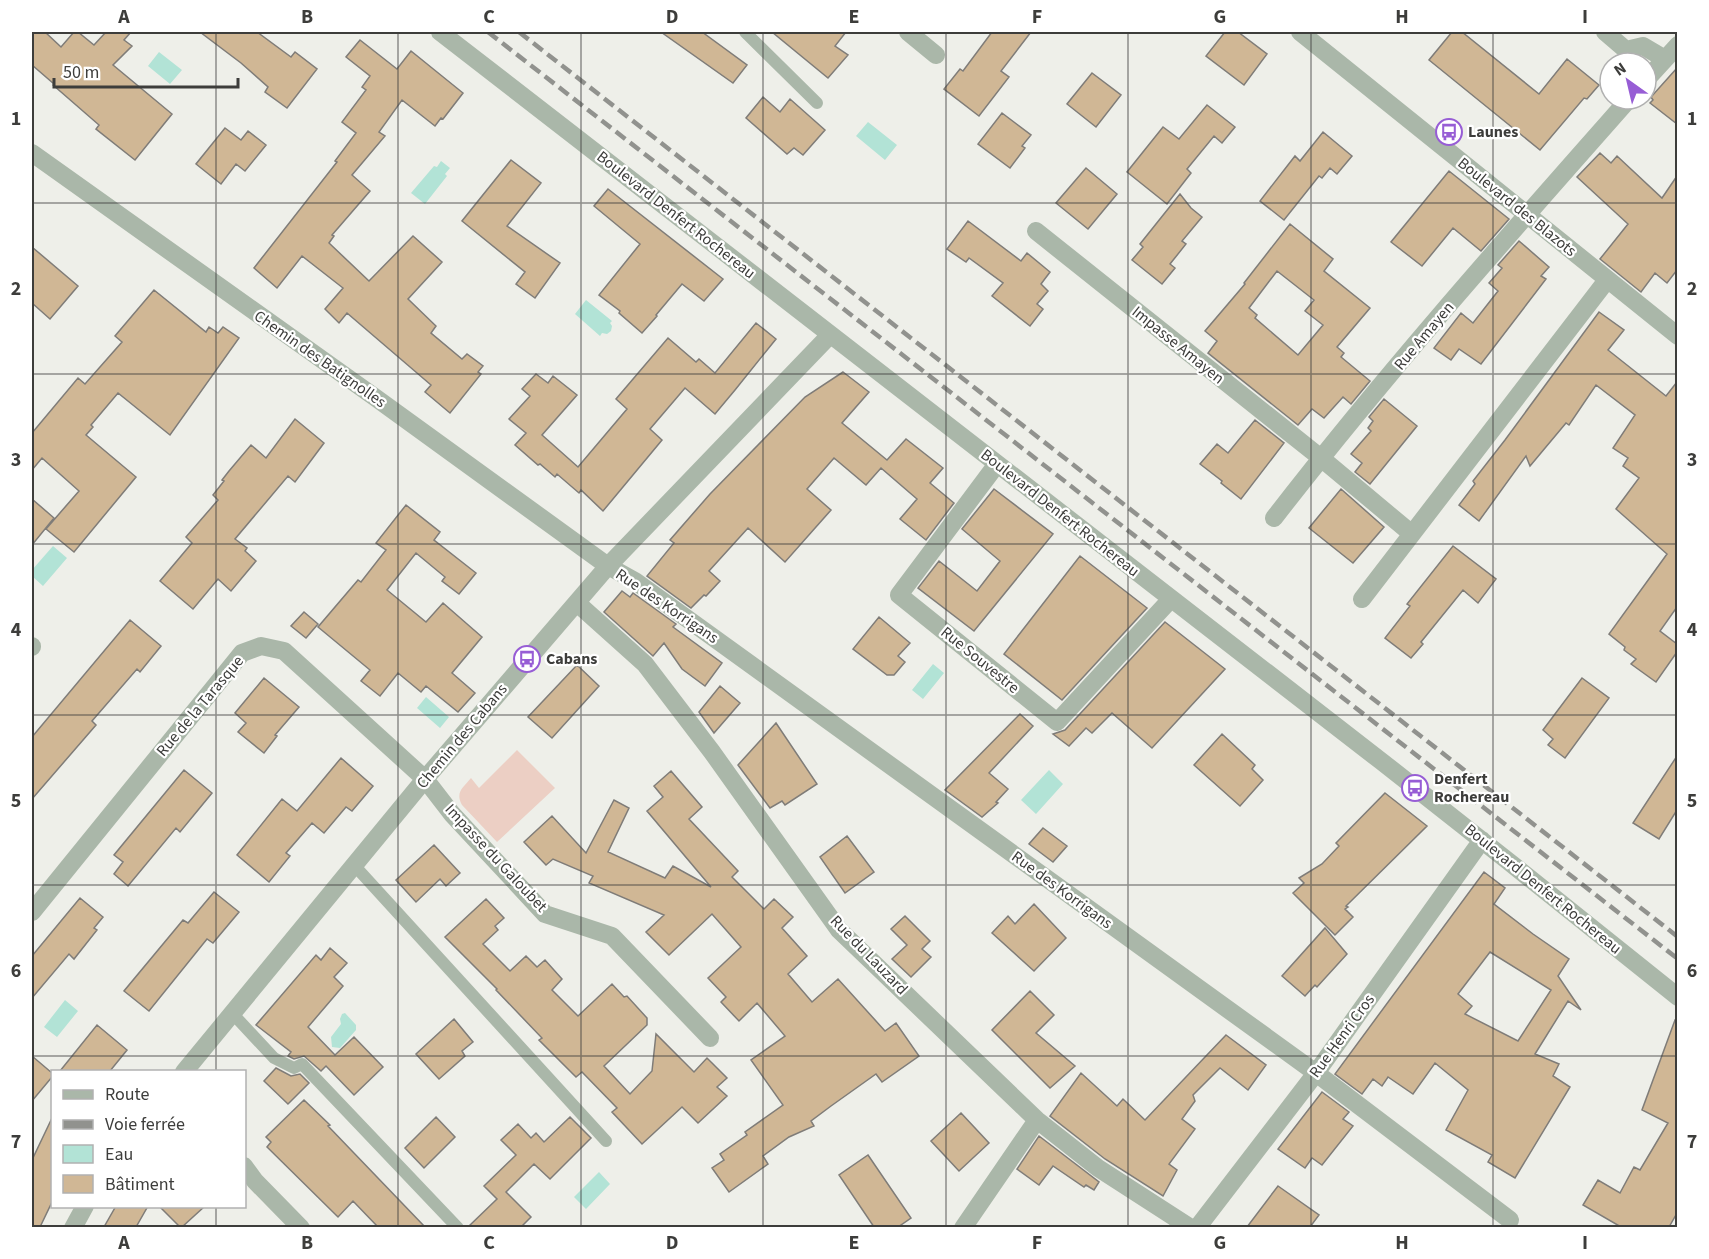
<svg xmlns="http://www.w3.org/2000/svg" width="1709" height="1259" viewBox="0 0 1709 1259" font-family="'Source Sans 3',sans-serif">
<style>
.green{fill:#eccfc4}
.water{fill:#b2e3d6}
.building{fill:#d0b795;stroke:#7f7c78;stroke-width:1.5;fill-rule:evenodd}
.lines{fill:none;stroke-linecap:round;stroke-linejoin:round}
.lane{stroke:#aab7a9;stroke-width:12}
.street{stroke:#aab7a9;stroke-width:18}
.rail{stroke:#91928e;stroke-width:4.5;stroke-dasharray:12 6;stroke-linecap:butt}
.grid{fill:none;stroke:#3d3d3b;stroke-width:1.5;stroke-opacity:0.55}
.labels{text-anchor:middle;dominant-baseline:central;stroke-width:4.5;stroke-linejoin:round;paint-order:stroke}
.poi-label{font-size:16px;font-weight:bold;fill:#3d3d3b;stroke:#fff;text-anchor:start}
.street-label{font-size:16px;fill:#3d3d3b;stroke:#fff}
.neatline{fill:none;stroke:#3d3d3b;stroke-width:2}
.grid-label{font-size:20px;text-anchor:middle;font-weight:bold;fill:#3d3d3b}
</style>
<rect width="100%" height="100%" fill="#eeefe9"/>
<path class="green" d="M517,750L555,788L497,842L462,805C455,792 463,788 471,778L479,788Z"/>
<path class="water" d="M159,52L182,70L170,84L148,66Z
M868,122L897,145L885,160L856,136Z
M441,161L450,168L445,174L447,176L425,204L411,193L434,166L437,167Z
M586,300L612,321L610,323L612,326L611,331L607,334L602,333L600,336L575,314Z
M53,546L67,558L43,586L32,576V570Z
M933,664L944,673L923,699L912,690Z
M426,697L449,717L440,728L417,708Z
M1049,770L1063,784L1036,814L1021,800Z
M65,1000L78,1011L57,1037L44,1027Z
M345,1013L356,1025V1030L340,1048L332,1047L331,1037L341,1024L340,1019L342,1014Z
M599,1172L610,1184L586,1209L574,1197Z"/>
<path class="building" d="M32,32H45L61,47L74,32H78L94,45L106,32H131L124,40L132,46L113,65L172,114L135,160L96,129L99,125L53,85L54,84L32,65Z
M200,32H257L291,57L295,52L317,69L287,108L265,92L268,87L241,63Z
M661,32H702L747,65L733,83Z
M772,32H846L835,46L848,55L828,78Z
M992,32H1031L1001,71L1009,77L979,116L944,89L960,69L963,71Z
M1225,32H1238L1267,54L1244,85L1206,56Z
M1452,32H1462L1539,94L1567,59L1599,85L1587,99L1584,98L1540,150L1429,60Z
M360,40L397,69L411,51L463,93L443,119L441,118L435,126L402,100L379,132L385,136L352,175L370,191L332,235L334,236L329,243L369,281L413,236L442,262L408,299L436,326L431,333L462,359L467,354L483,366L478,372L481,374L450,413L425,392L431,385L347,313L339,323L325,309L343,288L302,256L277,288L254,268L337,162L335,161L356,133L342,122L366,90L362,87L370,76L346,57Z
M1677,68V124L1650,103L1653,100L1651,97Z
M1092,73L1121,95L1096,127L1067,104Z
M763,97L780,112L790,99L825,130L803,155L794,148L787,154L746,118Z
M1207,105L1235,127L1222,143L1214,136L1187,169L1191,173L1167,204L1127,172L1163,127L1179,139Z
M1002,113L1031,135L1022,146L1025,148L1010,168L978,144Z
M225,128L241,140L248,131L266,145L245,171L236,164L221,184L196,164Z
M1323,132L1352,156L1337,174L1330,168L1322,178L1319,176L1284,220L1260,201L1295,156L1300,161Z
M1600,153L1611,163L1617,156L1662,198L1677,176V270L1667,283L1655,273L1641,292L1600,259L1628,224L1577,177Z
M511,160L541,183L507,226L560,263L535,298L516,284L525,272L462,221Z
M1086,168L1117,194L1088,229L1056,203Z
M1449,171L1509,219L1481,251L1453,228L1422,266L1391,242Z
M608,189L723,279L704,301L682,284L656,315L657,316L642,333L619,313L620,311L599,295L640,244L594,206Z
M1180,194L1191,208L1202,217L1182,241L1186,244L1170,264L1175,268L1162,284L1132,260L1143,247L1140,244Z
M968,221L1021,261L1027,253L1050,272L1041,284L1048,291L1037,304L1043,309L1030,326L992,296L1003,283L969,258L966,262L947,249Z
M1290,224L1333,259L1324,271L1370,308L1337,347L1344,353L1341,357L1370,381L1351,404L1343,397L1324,418L1312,409L1298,425L1208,353L1217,341L1205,331L1245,284L1244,283ZM1277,271L1314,300L1305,311L1323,325L1298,355L1255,318L1257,315L1249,308Z
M1519,241L1549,267L1541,276L1546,279L1481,364L1459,349L1451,360L1434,348L1461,313L1473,323L1498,291L1489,283L1502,268L1498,265Z
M32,247L78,286L50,319L32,303Z
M154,290L206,332L209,327L218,333L223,327L239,338L170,435L118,393L91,425L93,427L86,435L136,477L74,552L46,529L79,491L42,458L32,470V433L78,378L85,384L122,342L115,336Z
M1599,312L1624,330L1608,350L1666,396L1677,382V607L1660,631L1677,644V652L1656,682L1631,664L1636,659L1624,650L1625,647L1609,634L1667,554L1616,509L1639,478L1623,466L1628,458L1613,448L1635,415L1596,385L1569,425L1566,423L1530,466L1526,456L1479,521L1459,505L1475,484L1473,481L1505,440Z
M756,323L776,339L735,390L715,414L685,388L650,429L662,440L603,511L581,490L579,493L557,474L555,477L540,464L538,465L515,445L526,433L509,419L530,396L522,389L536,374L548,383L553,376L577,395L542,435L578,467L627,409L616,399L668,338L696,362L699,359L715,373Z
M843,372L869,392L842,423L887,460L906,439L943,468L930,483L954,503L926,540L900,519L917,499L881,468L866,485L834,458L807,489L831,510L785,562L748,528L709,571L720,581L706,596L704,595L691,608L647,576L674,543L670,540L710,494L805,397Z
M1384,399L1417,426L1370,484L1355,472L1362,463L1351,454L1371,431L1368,428L1373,421L1369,417Z
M295,419L324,443L295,482L288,476L235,539L247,548L245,551L256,561L231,591L218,579L193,609L160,581L192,543L186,537L218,500L213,495L224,481L222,480L229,471L251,445L266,458Z
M1255,420L1284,443L1241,499L1221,483L1222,481L1200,464L1217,444L1228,453Z
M994,489L1053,534L974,631L918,588L939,561L977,591L1000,561L962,529Z
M1341,489L1384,527L1353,563L1309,528Z
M32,499L54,518L32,545Z
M406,505L440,532L434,540L476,573L459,594L442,581L445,577L416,553L387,590L426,622L443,603L482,637L452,673L475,693L458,712L426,686L421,692L398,673L380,696L361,681L370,670L318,627L358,580L361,582L386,550L376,543Z
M1453,546L1496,579L1478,603L1463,590L1421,642L1423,644L1411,658L1385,638L1410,606L1407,604Z
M1080,556L1147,608L1062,700L1004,654Z
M622,591L630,597L633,593L676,624L673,627L722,663L705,686L682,669L664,643L653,656L604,612Z
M304,612L318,624L306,638L291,626Z
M879,617L910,643L898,656L905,662L894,675H887L853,649Z
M130,620L161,646L140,672L137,669L92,721L96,725L32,799V737Z
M1165,622L1225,669L1152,748L1112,713L1092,733L1086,728L1069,746L1053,734L1065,730Z
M577,665L599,686L552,738L528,717Z
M264,678L299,707L275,735L277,736L264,753L238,732L246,723L235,713Z
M1582,678L1609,698L1565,758L1548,745L1553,739L1543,730Z
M720,686L740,703L714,733L699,712Z
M1020,714L1033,726L989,773L1008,789L996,802L998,803L982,817L945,790Z
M776,723L817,784L785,805L782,801L770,808L738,765Z
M1222,734L1255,765L1252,769L1263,780L1240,806L1194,765Z
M1677,756V810L1659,839L1633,823Z
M341,758L373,786L352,811L346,807L324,833L312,823L286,853L290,856L269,882L237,855L282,799L297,811Z
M184,770L212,793L180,832L176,828L128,886L114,874L123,862L114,855Z
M671,771L702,807L689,819L738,871L732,877L764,909L774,899L793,917L782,928L807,956L788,974L812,1002L838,979L885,1031L896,1023L919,1056L882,1082L876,1074L831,1106L811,1121L814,1126L789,1137L763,1156L768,1164L729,1192L712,1168L724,1160L720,1154L747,1135L745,1132L783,1105L751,1060L785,1036L757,1003L739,1021L721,1002L726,997L708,978L741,947L712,914L669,955L646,932L664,915L589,883L593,876L553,859L546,865L524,842L552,816L586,853L614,800L629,808L608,852L665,878L673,866L711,887L647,811L663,797L654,786Z
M1385,793L1427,826L1346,906L1348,907L1345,909L1353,917L1335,935L1293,893L1304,883L1299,878L1322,864L1339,846L1336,843Z
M1043,828L1067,846L1053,862L1029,844Z
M847,836L874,872L845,893L820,857Z
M434,845L460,873L446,886L440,879L416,902L396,880Z
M1484,872L1505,888L1494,904L1533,934L1569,959L1558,976L1581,1010L1568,1001L1535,1054L1559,1064L1553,1076L1570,1087L1515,1178L1488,1162L1492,1155L1446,1130L1468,1090L1435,1063L1413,1094L1388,1077L1382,1086L1373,1079L1362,1094L1335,1074ZM1490,952L1551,990L1518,1041L1465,1014L1472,1006L1458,994Z
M214,892L239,912L213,943L207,939L149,1011L124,991L183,920L188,923Z
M80,898L103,917L94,928L97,930L74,959L69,954L32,998V956Z
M486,899L504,918L495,926L498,930L483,944L510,971L526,956L537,967L545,960L562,979L552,990L578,1016L612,984L624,997L627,996L647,1018V1025L604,1066L630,1094L652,1071L656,1034L694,1072L707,1058L727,1078L717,1087L727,1096L698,1123L682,1107L642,1144L612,1112L617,1108L582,1072L576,1077L539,1040L542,1038L496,990L497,989L445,937Z
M1034,904L1066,938L1034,971L992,933L1008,916L1015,924Z
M905,916L930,941L922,949L931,957L911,977L892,959L907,945L891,929Z
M1325,928L1347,954L1317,987L1315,985L1305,996L1282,976Z
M330,948L347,963L334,977L343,986L308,1027L335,1055L354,1037L383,1067L354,1095L326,1066L321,1071L304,1056L294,1059L288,1056L291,1052L256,1025L316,955L321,960Z
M1030,991L1054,1015L1036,1033L1075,1066L1050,1088L992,1030Z
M454,1019L473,1042L462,1051L465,1056L439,1079L416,1054Z
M1675,1020L1677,1021V1213L1669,1227H1621L1583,1205L1598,1180L1620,1193L1634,1167L1640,1170L1668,1123L1642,1110Z
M97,1025L127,1050L110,1071H60Z
M1226,1035L1266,1065L1248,1090L1220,1068L1193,1095L1195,1101L1182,1119L1195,1129L1169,1164L1177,1170L1163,1196L1105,1159L1050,1116L1081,1073L1117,1106L1123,1099L1145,1120Z
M32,1056L52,1073V1077L32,1101Z
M276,1068L291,1076L300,1074L309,1083L288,1104L264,1081Z
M1322,1092L1349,1112L1343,1119L1353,1126L1322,1165L1312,1158L1305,1168L1278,1149Z
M304,1100L330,1125L328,1126L425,1227H378L353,1201L338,1217L267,1147L271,1142L266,1137Z
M961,1113L989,1143L959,1171L931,1141Z
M436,1117L455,1137L424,1168L405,1148Z
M570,1117L591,1138L550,1179L534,1164L506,1192L531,1217L521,1227H468L497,1199L484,1186L516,1155L501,1140L518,1124L531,1138L536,1133L544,1142Z
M52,1118V1202L40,1227H32V1160Z
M1039,1136L1099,1182L1094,1190L1086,1185L1084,1187L1053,1166L1039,1185L1017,1169Z
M868,1155L911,1218L898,1227H874L839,1175Z
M1278,1186L1319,1215L1310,1227H1247Z
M116,1206H148L136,1227H104Z
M159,1206H205L182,1227H180Z"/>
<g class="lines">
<path class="lane" d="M745,32L817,103
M354,865L606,1141
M232,1013L274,1058L294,1068L302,1064L458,1228"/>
<path class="street" d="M440,32L1381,761L1508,861L1678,997
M908,32L936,55
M1300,32L1678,336
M1605,32L1626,50L1643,46L1665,59
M1646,80L1678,45
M32,153L376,398L608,566L635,581L1316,1073L1510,1220
M1036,231L1321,458L1412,534
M997,464L899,595L1057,722L1171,599
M1274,518C1386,373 1508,236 1629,99
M1362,599L1607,280
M577,603L645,664L712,752L839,930L1037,1120L1098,1168L1191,1228
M32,646V647
M32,912L242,653L261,646L284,651L425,779L452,814L545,914L612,936L710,1038
M184,1072L425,779L608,566L830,335
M244,1166L255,1181L301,1228
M73,1228L85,1206
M963,1228L1037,1120
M1197,1228L1316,1073L1482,840"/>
<path class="rail" d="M488,32L1678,959
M519,32L1678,937"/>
</g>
<path class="grid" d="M216,32V1072M398,32V1228M581,32V1228M763,32V1228M946,32V1228M1128,32V1228M1311,32V1228M1493,32V1228M32,203H1678M32,374H1678M32,544H1678M32,715H1678M32,885H1678M32,1056H1678M216,1206V1228"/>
<defs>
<symbol id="bus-ring" viewBox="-11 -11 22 22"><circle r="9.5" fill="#fff" stroke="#975dd5" stroke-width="1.5"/><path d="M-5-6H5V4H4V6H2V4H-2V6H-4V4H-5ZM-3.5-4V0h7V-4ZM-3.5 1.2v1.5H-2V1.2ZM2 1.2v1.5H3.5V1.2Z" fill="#975dd5"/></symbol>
</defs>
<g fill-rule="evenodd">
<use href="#bus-ring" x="1434" y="117" width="30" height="30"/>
<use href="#bus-ring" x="512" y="644" width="30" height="30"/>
<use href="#bus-ring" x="1400" y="773" width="30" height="30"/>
</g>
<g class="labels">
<g class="poi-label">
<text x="1468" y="132">Launes</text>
<text x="546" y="659">Cabans</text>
<text x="1434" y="779">Denfert<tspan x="1434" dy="18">Rochereau</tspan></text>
</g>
<g class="street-label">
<text transform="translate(1517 207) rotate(39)">Boulevard des Blazots</text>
<text transform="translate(676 215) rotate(38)">Boulevard Denfert Rochereau</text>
<text transform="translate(1424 336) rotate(-50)">Rue Amayen</text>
<text transform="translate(1178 345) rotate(39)">Impasse Amayen</text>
<text transform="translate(320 359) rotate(35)">Chemin des Batignolles</text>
<text transform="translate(1060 513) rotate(38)">Boulevard Denfert Rochereau</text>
<text transform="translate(667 606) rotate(34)">Rue des Korrigans</text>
<text transform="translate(980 660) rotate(39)">Rue Souvestre</text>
<text transform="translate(200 706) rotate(-50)">Rue de la Tarasque</text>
<text transform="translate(462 736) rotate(-50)">Chemin des Cabans</text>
<text transform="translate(496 858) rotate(47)">Impasse du Galoubet</text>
<text transform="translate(1543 889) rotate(39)">Boulevard Denfert Rochereau</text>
<text transform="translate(1062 890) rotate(36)">Rue des Korrigans</text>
<text transform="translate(869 955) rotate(46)">Rue du Lauzard</text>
<text transform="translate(1342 1036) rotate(-54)">Rue Henri Cros</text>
</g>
</g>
<rect width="1709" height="1259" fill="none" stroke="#ffffff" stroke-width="66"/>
<rect x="51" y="1070" width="195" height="138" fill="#ffffff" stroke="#b1b1b1" stroke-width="1.5"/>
<rect x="63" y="1090" width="30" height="9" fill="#aab7a9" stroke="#b1b1b1" stroke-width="1.5"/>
<text x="105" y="1100" font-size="18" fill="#3d3d3b">Route</text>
<rect x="63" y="1120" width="30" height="9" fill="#91928e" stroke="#b1b1b1" stroke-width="1.5"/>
<text x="105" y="1130" font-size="18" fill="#3d3d3b">Voie ferrée</text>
<rect x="63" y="1145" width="30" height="18" fill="#b2e3d6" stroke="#b1b1b1" stroke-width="1.5"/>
<text x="105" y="1160" font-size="18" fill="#3d3d3b">Eau</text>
<rect x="63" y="1175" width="30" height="18" fill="#d0b795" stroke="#b1b1b1" stroke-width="1.5"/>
<text x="105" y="1190" font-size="18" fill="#3d3d3b">Bâtiment</text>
<g transform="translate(1628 81) rotate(326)"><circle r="28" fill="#ffffff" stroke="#b1b1b1" stroke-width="1.5"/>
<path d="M0-4.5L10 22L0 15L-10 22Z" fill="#975dd5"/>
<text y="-9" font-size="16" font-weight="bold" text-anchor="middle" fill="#3d3d3b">N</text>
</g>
<path d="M54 78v9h184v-9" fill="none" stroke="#3d3d3b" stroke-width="3"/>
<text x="63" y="78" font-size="18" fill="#3d3d3b" stroke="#ffffff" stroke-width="4.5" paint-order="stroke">50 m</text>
<rect x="33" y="33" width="1643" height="1193" class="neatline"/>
<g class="grid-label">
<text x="124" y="23">A</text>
<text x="307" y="23">B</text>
<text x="489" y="23">C</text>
<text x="672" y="23">D</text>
<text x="854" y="23">E</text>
<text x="1037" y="23">F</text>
<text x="1220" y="23">G</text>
<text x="1402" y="23">H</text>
<text x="1585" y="23">I</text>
<text x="16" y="125">1</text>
<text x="1692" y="125">1</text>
<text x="16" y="295">2</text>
<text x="1692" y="295">2</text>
<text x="16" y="466">3</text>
<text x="1692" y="466">3</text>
<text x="16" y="636">4</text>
<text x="1692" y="636">4</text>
<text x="16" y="807">5</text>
<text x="1692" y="807">5</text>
<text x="16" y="977">6</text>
<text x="1692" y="977">6</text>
<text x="16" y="1148">7</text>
<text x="1692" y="1148">7</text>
<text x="124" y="1249">A</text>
<text x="307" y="1249">B</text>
<text x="489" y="1249">C</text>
<text x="672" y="1249">D</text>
<text x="854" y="1249">E</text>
<text x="1037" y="1249">F</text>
<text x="1220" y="1249">G</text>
<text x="1402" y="1249">H</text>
<text x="1585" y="1249">I</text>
</g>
</svg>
